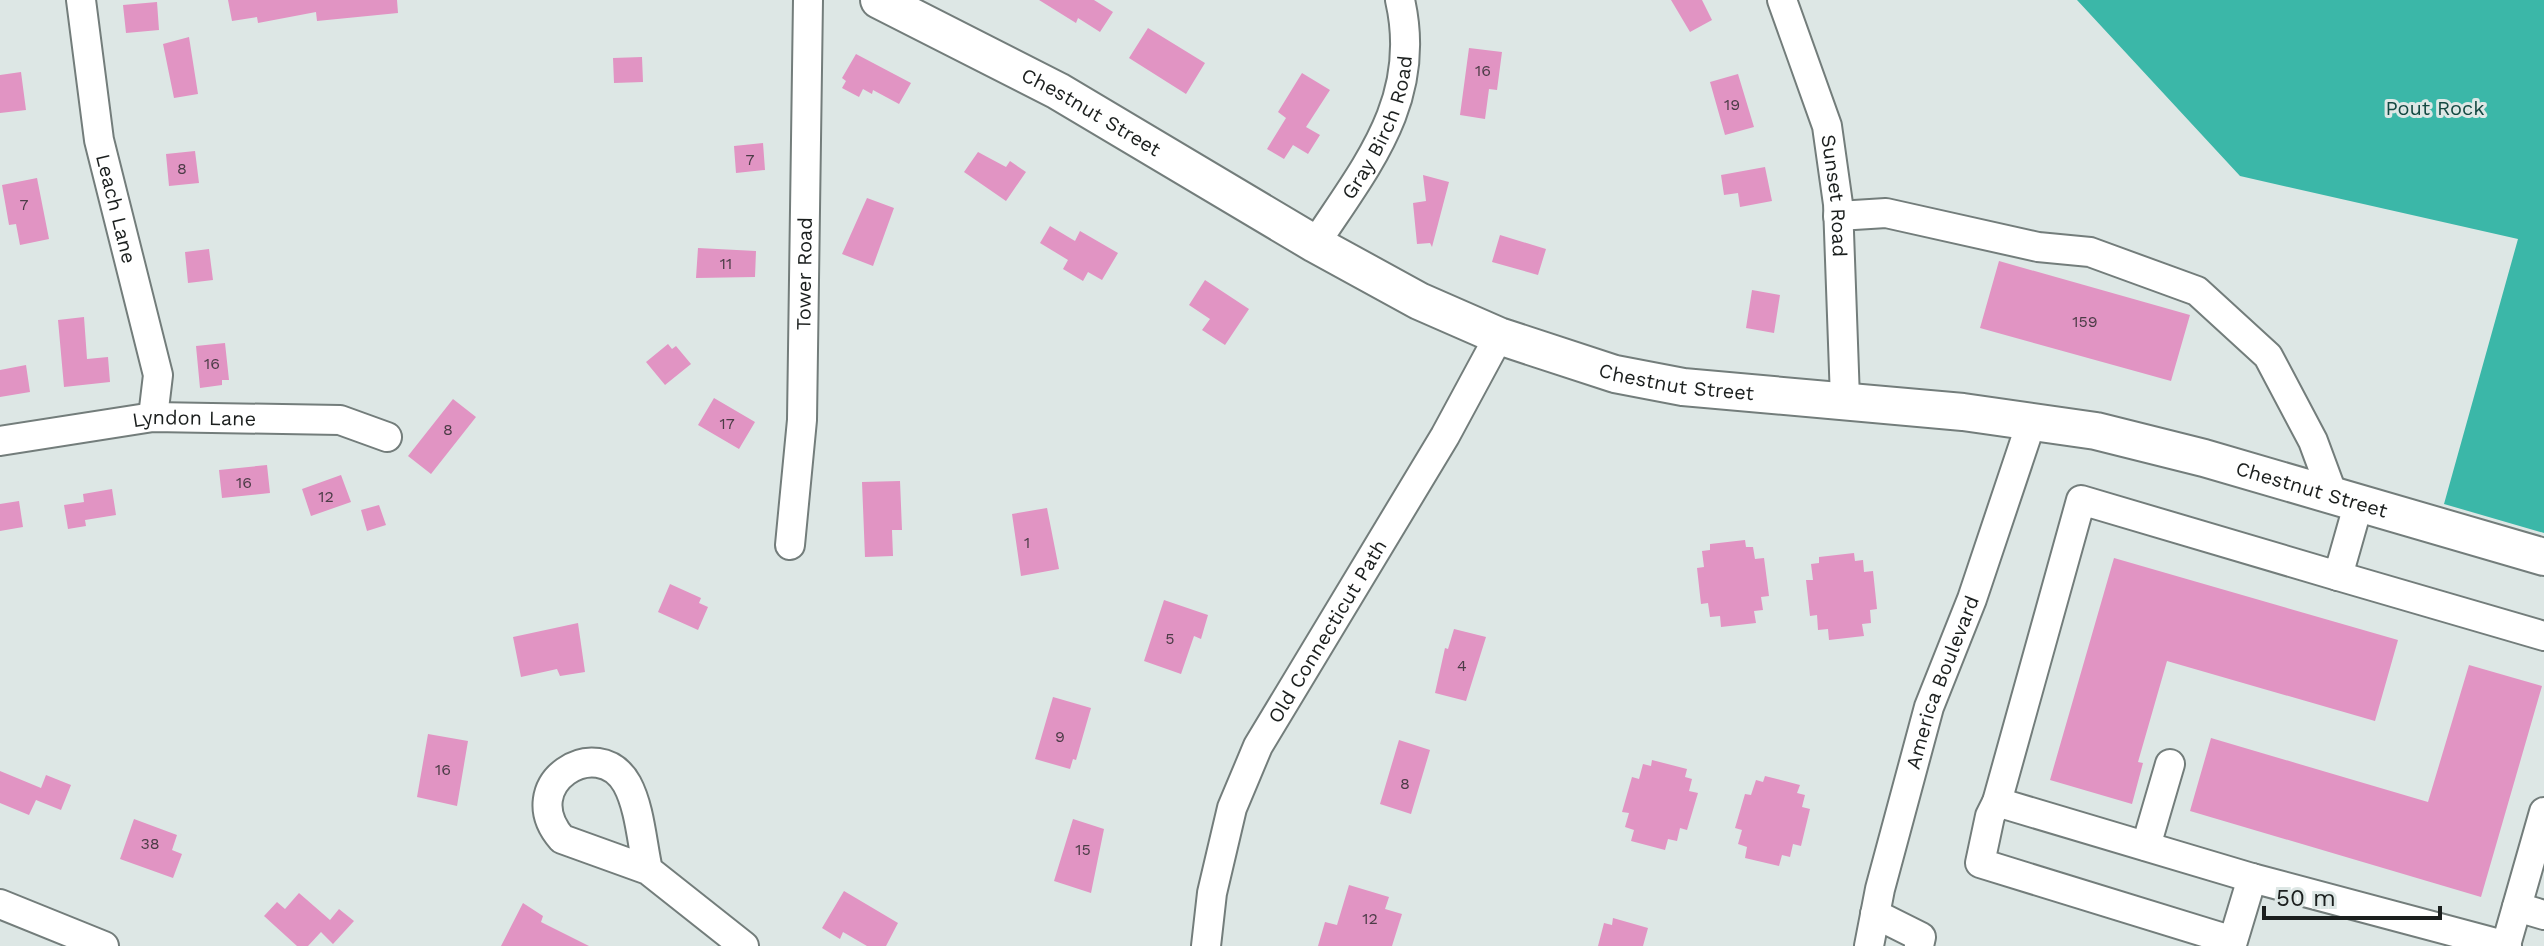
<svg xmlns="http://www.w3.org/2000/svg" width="2544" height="946" viewBox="0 0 2544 946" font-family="'Work Sans',sans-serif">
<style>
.forest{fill:#3bb7a8}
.building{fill:#e194c3}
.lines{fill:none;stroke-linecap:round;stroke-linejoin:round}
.minor-casing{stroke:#737d7b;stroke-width:32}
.major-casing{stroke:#737d7b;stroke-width:40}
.minor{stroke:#fff;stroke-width:28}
.major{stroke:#fff;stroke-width:36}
.labels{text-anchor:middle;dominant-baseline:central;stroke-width:6;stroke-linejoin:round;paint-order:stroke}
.number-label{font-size:16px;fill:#4c3c47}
.park-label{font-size:20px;fill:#124841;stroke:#dde7e5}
.street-label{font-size:20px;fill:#1b1f1e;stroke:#dde7e5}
</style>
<rect width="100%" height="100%" fill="#dde7e5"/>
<path class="forest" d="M2077,0H2544V533L2444,504L2518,239L2240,176Z"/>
<path class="building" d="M228,0H397L398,13L317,21L316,12L258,23L257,17L232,21Z
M1039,0H1094L1113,12L1100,32L1078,18L1076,23Z
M1671,0H1702L1712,20L1690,32Z
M157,2L159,30L126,33L123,5Z
M1148,28L1205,63L1186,94L1129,58Z
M189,37L198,94L174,98L163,44Z
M1469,48L1502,52L1497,90L1489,89L1485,119L1460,115Z
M856,54L911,83L899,104L873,90L872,94L863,89L859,97L842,88L846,81L842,78Z
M642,57L643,82L614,83L613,58Z
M21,72L26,110L0,113V75Z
M1302,73L1330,90L1306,127L1320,135L1308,154L1293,145L1284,159L1267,149L1286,118L1278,112Z
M1738,74L1754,127L1725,135L1710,82Z
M763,143L765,170L736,173L734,146Z
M195,151L199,183L169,186L166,154Z
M978,152L1006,167L1010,161L1026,172L1006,201L964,172Z
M1765,167L1772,201L1740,207L1738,193L1724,195L1721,175Z
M1423,175L1449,182L1432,247L1430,243L1417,244L1413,203L1426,201Z
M37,178L49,239L20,245L16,224L9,225L2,185Z
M867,198L894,208L873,266L842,254Z
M1050,226L1075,241L1080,231L1118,253L1102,280L1088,272L1083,281L1063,269L1068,260L1040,243Z
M1500,235L1546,249L1538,275L1492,262Z
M698,248L756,251L755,277L696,278Z
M209,249L213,280L188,283L185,252Z
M1999,261L2190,315L2171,381L1980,328Z
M1205,280L1249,309L1225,345L1202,330L1210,319L1189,305Z
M1752,290L1780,295L1774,333L1746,328Z
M84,317L87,359L108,357L110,382L64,387L58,320Z
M225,343L229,380H222V385L200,388L196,346Z
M668,344L672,349L676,346L691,364L665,385L646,362Z
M26,365L30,392L0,397V370Z
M714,398L755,422L739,449L698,425Z
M453,399L476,417L431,474L408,456Z
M267,465L270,493L222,498L219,470Z
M341,475L351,502L311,516L302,489Z
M900,481L902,530H892L893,556L865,557L862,482Z
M112,489L116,515L85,520L86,526L68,529L64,505L84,502L83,494Z
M19,501L23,527L0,531V504Z
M379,505L386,525L367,531L361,510Z
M1047,508L1059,569L1021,576L1012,514Z
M1745,540L1746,547H1753L1755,559L1764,558L1769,596L1761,597L1763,610L1754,611L1756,623L1721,627L1720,616L1710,617L1708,603L1701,604L1697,568L1704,567L1702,551L1710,550V544Z
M1854,553L1855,561L1863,560L1864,572L1873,571L1877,609L1870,610L1871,623L1862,624L1864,636L1829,640L1828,629L1818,630L1817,615L1810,616L1806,580H1813L1811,564L1819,563V557Z
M2114,558L2398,640L2375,721L2167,661L2138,762L2143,763L2132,804L2050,780Z
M670,584L701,598L699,603L708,607L698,630L658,612Z
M1164,600L1208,615L1201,639L1194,636L1181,674L1144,661Z
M578,623L585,672L560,676L557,669L521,677L513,637Z
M1454,629L1486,637L1466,701L1435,693L1445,648L1448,649Z
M2469,665L2542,686L2481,897L2190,811L2211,738L2428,802Z
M1053,697L1091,708L1076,760L1073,759L1070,769L1035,759Z
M428,734L468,741L457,806L417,797Z
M1399,740L1430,750L1411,814L1380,804Z
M1652,760L1687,769L1685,777L1692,779L1689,791L1698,793L1687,830L1680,828L1677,841L1668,839L1665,850L1631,841L1634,830L1625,827L1629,813L1622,812L1632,777L1639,779L1643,764L1651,766Z
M0,771L41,788L46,775L71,785L61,810L36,800L29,815L0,803Z
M1765,776L1800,785L1797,793L1805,795L1802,807L1810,809L1801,846L1793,844L1790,857L1782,855L1779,866L1745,858L1747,847L1738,844L1742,830L1735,828L1745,794L1751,795L1756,780L1763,782Z
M134,819L177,835L172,850L182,854L173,878L120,859Z
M1073,819L1104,829L1091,893L1054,881Z
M1349,885L1389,897L1385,909L1402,914L1392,946H1318L1325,922L1337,925Z
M844,891L898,923L886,946H867L843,932L840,939L822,928Z
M299,893L330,920L339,909L354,921L333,944L321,932L308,946H297L264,916L277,902L285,909Z
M523,903L543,916L541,922L589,946H501Z
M1613,918L1648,928L1643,946H1598L1604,923L1612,925Z"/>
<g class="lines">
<defs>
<g id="minor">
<path id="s1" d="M81,0L99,140L158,375L153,417"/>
<path id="s2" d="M1782,0L1827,126L1838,204L1845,399"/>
<path d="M1838,216L1886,213L2038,247L2090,252L2197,291L2268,356L2313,441L2333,495"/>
<path id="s3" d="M1315,244C1366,166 1423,100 1400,0"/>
<path id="s4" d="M0,441L153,417L340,420L387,437"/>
<path d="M2359,502L2338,576L2081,500L1997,802L2252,878L2507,946"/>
<path id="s5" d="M790,545L802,420L808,0"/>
<path d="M2338,576L2544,636"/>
<path d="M1997,802L1990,816L1980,863L2233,941L2252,878"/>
<path d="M2146,846L2170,764"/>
<path d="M648,870C642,844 640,808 627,784C598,732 514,784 562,839L648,870L744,946"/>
<path d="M0,904L104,946"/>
<path d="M2517,907L2544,915"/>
<path d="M1875,914L1921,937L1919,946"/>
<path d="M2506,945L2544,812"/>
<path id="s6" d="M1206,946L1212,893L1232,808L1258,746L1445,436L1499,336"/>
<path id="s7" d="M1869,946L1880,889L1929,707L1972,599L2031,423"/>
</g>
<g id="major">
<path id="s8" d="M879,0L1058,91L1315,244L1419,301L1499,336L1615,374L1683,387L1963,412L2096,431L2204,458L2544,557"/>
</g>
</defs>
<use href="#minor" class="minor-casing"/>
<use href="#major" class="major-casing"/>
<use href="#minor" class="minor"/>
<use href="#major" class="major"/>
</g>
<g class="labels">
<g class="number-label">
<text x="1483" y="70">16</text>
<text x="1732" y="104">19</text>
<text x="750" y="159">7</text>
<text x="182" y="168">8</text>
<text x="24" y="204">7</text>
<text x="726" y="263">11</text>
<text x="2085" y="321">159</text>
<text x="212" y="363">16</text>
<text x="727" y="423">17</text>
<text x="448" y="429">8</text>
<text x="244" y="482">16</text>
<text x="326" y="496">12</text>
<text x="1027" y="542">1</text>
<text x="1170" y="638">5</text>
<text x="1462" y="665">4</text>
<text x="1060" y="736">9</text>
<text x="443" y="769">16</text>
<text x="1405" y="783">8</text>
<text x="150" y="843">38</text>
<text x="1083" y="849">15</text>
<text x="1370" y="918">12</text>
</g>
<g class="park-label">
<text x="2435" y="108">Pout Rock</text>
</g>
<g class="street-label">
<text stroke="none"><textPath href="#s8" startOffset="240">Chestnut Street</textPath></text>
<text stroke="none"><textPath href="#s3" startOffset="134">Gray Birch Road</textPath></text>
<text stroke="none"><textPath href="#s2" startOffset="204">Sunset Road</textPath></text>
<text stroke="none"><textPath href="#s1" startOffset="212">Leach Lane</textPath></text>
<text stroke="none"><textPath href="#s5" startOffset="272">Tower Road</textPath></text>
<text stroke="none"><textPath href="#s8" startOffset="890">Chestnut Street</textPath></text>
<text stroke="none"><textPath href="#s4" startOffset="196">Lyndon Lane</textPath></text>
<text stroke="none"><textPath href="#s8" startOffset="1536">Chestnut Street</textPath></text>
<text stroke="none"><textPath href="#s6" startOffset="342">Old Connecticut Path</textPath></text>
<text stroke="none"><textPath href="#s7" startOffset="274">America Boulevard</textPath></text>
</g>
</g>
<path d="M2264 906v12h176v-12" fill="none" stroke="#1b1f1e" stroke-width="4"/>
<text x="2276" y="906" font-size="24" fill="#1b1f1e" stroke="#dde7e5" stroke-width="6" paint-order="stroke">50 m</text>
</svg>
